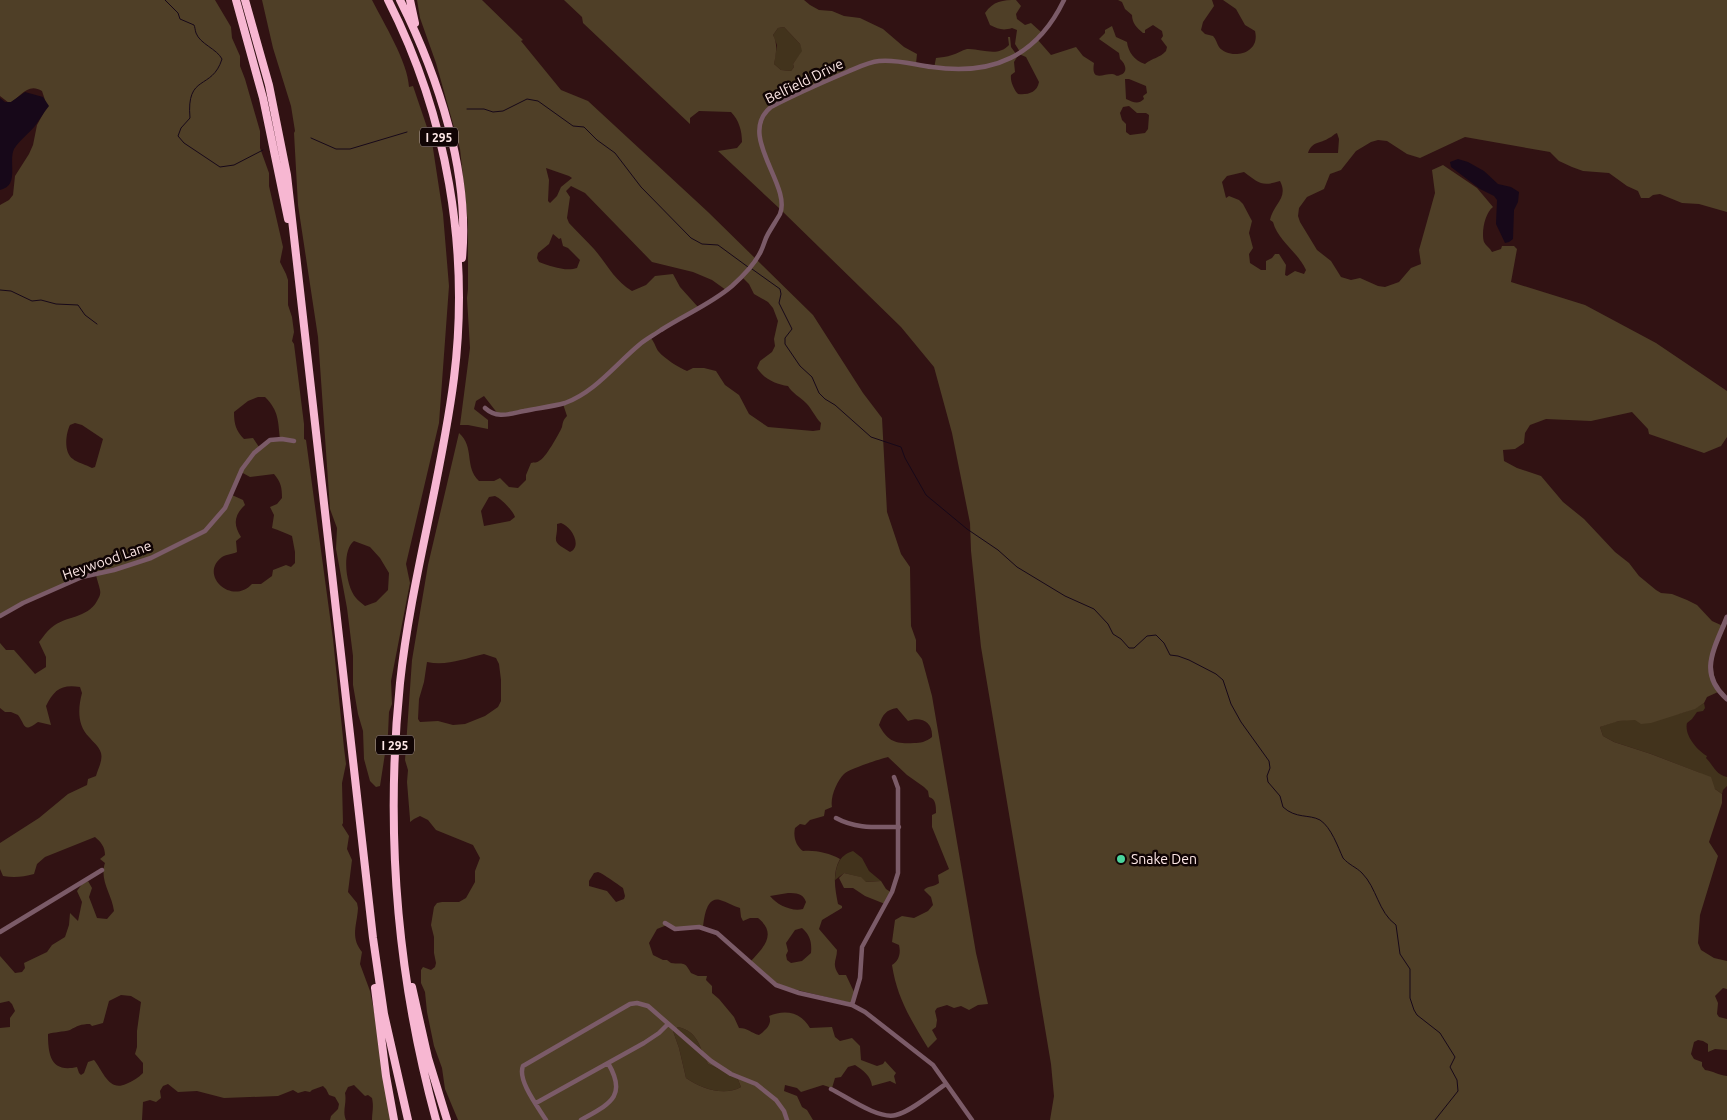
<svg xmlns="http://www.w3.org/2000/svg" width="1727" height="1120" viewBox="0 0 1727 1120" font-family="Ubuntu,sans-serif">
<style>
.green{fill:#42331c}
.forest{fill:#4f3f27;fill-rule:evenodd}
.water{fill:#170819}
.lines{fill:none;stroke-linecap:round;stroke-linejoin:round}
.stream{stroke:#170819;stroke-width:1}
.minor{stroke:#7b5b68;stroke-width:4.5}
.tertiary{stroke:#7b5b68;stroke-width:5}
.motorway{stroke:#f7b7d2;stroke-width:8}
.poi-dot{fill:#4ad49c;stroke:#100404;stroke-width:2}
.labels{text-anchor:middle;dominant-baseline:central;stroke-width:5;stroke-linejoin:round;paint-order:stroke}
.shield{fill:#100404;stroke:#b7a4a3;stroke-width:1}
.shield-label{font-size:12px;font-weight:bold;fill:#fee8e7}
.street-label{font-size:14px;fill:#fee8e7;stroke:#100404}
.poi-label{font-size:14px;fill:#fee8e7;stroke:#100404;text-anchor:start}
</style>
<rect width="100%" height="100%" fill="#311213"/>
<path class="green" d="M784,27L800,44L803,51L793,64L794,67L791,71L781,70L774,64L777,45L773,35L778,28Z
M1704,703L1705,708L1703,711L1697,712L1692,719L1687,723C1684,735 1697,750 1707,756L1706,758C1714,766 1715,774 1727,777V786L1723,790L1722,794L1715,789L1700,773L1651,754L1614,742L1603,736L1600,727C1606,725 1613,722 1619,721C1649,716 1678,720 1704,703Z
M853,851L862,858L869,871L881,881L865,882L860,877L844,873L835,880C836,866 838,856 853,851Z
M678,1027C699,1032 699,1047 708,1064L737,1077L741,1087C724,1097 700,1088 686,1078L679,1048L673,1031Z"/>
<path class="forest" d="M0,0H215L231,27L232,38L240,56V66L245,79L260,131V148L269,173V186L283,247L280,262L286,274L288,280V305L292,317L294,332L292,341L294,344L304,424V439L306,440L333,639L344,748L346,764L342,783L343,823L342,825L349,836L347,849L352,860L348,892L357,903L358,908C357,926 350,937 362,952L360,964L370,991L378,1031V1042L397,1120H372C372,1112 374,1107 372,1098L368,1095L365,1096L354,1085L348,1087L345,1093C347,1104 342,1111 346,1120H330L331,1116L338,1109L339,1104L335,1097L329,1095L326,1089L323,1086L312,1090L310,1092L305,1091L298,1093L293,1090L278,1096L224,1098L197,1091L178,1092L168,1084L163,1086L160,1091L161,1098L156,1102L150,1100L143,1102L142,1120H0V1028L10,1027V1018L15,1011L12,1004L9,1001L0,1003V956L15,973L22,972L25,968L24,963L47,952L52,945L65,937L69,925L70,913L78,921L82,902L77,891L82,884L88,881L92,888L89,897L97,918L107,919L114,911C112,894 99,880 105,863L100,859L105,855C105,847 101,842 95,837L45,857L37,864L34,874C23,877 14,878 3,876L0,869V843L39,818L68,794L87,785L88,779L96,776C98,768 103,761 101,753C99,746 93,742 89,737C77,725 78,708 82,693L80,687C61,684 54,690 46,706L51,725L38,722C23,733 26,726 18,715L11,712H5L0,708V643L6,650H14L35,674L46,667V657L39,642C43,637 47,631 51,628C66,615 87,619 97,601C99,597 101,595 100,590C99,585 97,580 96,575C67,580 26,602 0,617V205L9,200L13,195L15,176L29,154L33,145L37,125L43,114L46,103L42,91C27,82 21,98 9,103L0,96ZM258,397H265C279,411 278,421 280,439L270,440L259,447L253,438L244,439C236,431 234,424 234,412L248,401ZM75,423L82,425L103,439L95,467L92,468C87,465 76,462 73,459C63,452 66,433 70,425ZM241,472L250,477L274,474C281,482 282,488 282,498L277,504L270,507L274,515L272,528C279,530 285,533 292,536L295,552V563L291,567L286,565L273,570L272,576L261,584H252C232,606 198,575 222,557C227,554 233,554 237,552L236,541L241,537C233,525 234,515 245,505L243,500L232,495ZM121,995L131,996L141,1002L137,1031V1047L135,1054L143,1063V1073C138,1078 133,1081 126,1084C109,1092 103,1071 94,1060L88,1062L84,1073L81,1075L79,1073L77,1067C51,1073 48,1055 48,1034C54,1032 63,1032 70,1030C77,1026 81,1024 90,1024L92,1026L103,1023L109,1001Z
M262,0H372C383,22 408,62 409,87L413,86L432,142L443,214L449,286L439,423L406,564L410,583L391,681L392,704L389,712L388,734L380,786L376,787L370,781L364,759L363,731L358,714L353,685V656L347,608L336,549L337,528L330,509L318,337L298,205L294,133L295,131L291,106L273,48ZM354,541L370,547L380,558L389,573L388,590L376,602L365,606C362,603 358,601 356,598C346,587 341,551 354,541Z
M417,0H482L523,40L521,41L561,90L588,101L708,212L813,315L863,393L882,418L887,512L901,554L910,567L911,626L916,640V651L922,659L932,696L976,953L988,1004L978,1005L969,1010L961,1006L954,1008L947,1005L937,1008L935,1011L937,1020L936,1027L932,1030L937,1039L928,1048C911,1020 897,998 892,965C899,961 901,953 899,945L892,942L895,920L902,916L914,918L928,911L933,905L931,897L924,890C927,886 934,887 939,883L938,875L949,869L932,827V815L936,813C936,806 936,799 929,797L928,791L924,787L907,775L888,757C880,759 849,769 844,774C837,781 830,797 832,807L825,810L824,816L810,820L805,825L800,824L795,828C793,837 796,846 803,851C816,850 829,853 840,859C832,873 835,889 838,904L842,906V908L822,920L819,929L837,950C837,960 831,964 839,975H846L855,994L851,1003L785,987L769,979L750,962C763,948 778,934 758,918H750L743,921L741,917L740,908C733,906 727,902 720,900C706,896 704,919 703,928L673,929L667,925L657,929L649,943L653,955L663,960H667L671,963C684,965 684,960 691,973L698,976H707L706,980L712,986V993L719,999L734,1017L739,1028C748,1028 751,1033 759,1035C765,1031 773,1024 769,1016C785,1009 801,1012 810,1028L832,1027L835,1037L840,1041L852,1038L860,1046L861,1060L877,1066L883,1064L885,1061L896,1073L894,1076L896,1084L890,1081L872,1086C871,1076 863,1070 855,1065L848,1067L841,1077L835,1078L832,1088L823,1085L801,1092L797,1088L785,1085L784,1091L797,1096L802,1107L807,1110L813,1120H458L445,1089L442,1068L434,1046L427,1012L425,992L421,983V970L423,967L431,970L435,967L436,963L434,953V937L431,925L434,907L437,903L442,902H459L466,898L475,882V871L480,858L473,845L436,830L428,820L420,816L414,819L410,822V819L407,782L408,770L405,760L412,660L428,565L459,433C475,447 464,467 479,481H494L500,478L509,487L518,488L526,480V475L531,463C534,462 537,463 539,461C545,459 559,434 562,427C563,422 563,420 567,416L563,404L498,414L484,396L476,401L474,409L488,420V429L468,425H460L470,348L467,298L468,289V223L460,149L436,63L420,18ZM546,168L569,176L572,178L561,187L557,196L550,203L548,201L549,180ZM571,186L585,193L652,262L693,272L712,280L726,290L742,277L749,284L754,294L768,302L773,308L778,321L774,339L775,346L772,352L760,361L757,368C764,379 776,384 788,386C792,393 800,397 806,403C812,409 815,417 821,423L820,430L813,431L768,427L749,414L739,395L725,385L716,371L704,368H693L687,371C679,368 664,358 659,352C656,349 655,343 651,338L698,307L680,287L673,274L655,276L646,285L632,291C614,280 607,264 594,249C586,240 577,232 569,223L567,218L570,197L566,191ZM553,234L559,239L561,238L563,246L568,248L580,260L577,268C566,272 550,266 539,262L537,258L538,253L549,244ZM495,496C502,499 513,511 515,517L510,521L484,526L481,511L489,497ZM561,523C571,526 583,546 570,552C549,540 558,542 557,524ZM484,654L496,658L499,664L501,680V701L498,707L485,716L465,724L453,725L438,721L420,722L418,719L419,699L424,682L427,662C447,666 463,659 484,654ZM897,708L908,721C921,716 933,722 932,737C926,742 920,743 914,743C896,744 888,742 879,725C883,714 886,710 897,708ZM598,872C604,874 617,884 623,888L625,896L624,899L616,902L607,891L589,886V881L594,873ZM788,893C796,893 803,893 806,902L803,909C792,912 777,905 770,896ZM802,928C810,935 812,942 811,953L802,961L791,963L787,960L786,955L788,951L786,943L795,930ZM678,1027C699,1032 699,1047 708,1064L737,1077L741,1087C724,1097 700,1088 686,1078L679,1048L673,1031Z
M564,0H804L810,5L819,10L832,11L844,16L860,18L883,29L904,47L917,54L916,64L934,68L936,58C941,57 947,57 952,55C957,54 962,50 967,49C981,48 997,58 1009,45L1008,37H1010L1011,47L1016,54L1020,52L1015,44L1017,30L1012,28C1003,31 998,29 990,25L985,13C993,1 1003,0 1016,0L1021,6L1016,14L1017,19L1025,25L1031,23L1041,32L1037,39L1051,55L1076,47L1083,56L1094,63C1091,82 1102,74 1112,74C1118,75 1115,77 1120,75C1129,72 1125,63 1120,59L1119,53L1099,39L1105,33V30L1112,26L1116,37L1127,42C1128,51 1134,61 1145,64C1152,58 1160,58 1166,51L1167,47L1161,39L1163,36L1162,31L1153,25L1145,30V33H1143C1137,28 1132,23 1132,15L1125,9L1122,2L1118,0H1212L1214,6L1203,22L1201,30L1205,34L1213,36C1216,39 1217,44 1219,47C1229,60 1261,55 1255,31L1245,25L1236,9L1223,0H1727V212L1699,204L1682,203L1660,194L1653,195L1649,198H1641L1638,191L1627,186L1609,173L1583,171L1572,167L1559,161L1550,152L1465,137L1420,158L1407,154L1387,141L1378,140L1371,142L1356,151L1341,170L1330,174L1324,189L1307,197L1299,208L1298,216L1300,222L1317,250L1331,261L1341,277L1351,280L1360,278L1378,286L1385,287L1399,282L1411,268L1421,264L1419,250L1435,193L1432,170L1443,165L1477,188L1493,207C1485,213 1481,232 1484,242C1486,246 1490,248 1492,252L1501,249L1502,246H1514L1517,249L1511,282L1585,305L1656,343L1727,391V437L1721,446L1704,453L1649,434L1648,429L1632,412L1591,421L1546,419L1530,425L1525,433L1524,443L1515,449L1503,450L1504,461L1517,468L1541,476L1563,502L1584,519L1615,552L1629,563L1639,576L1656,590L1661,593L1672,594L1687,600L1697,605L1712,621L1723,626L1711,662L1718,692L1707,697L1704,703L1695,709L1651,723L1641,724L1635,720L1619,721L1600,727L1603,736L1614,742L1651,754L1711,777L1715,789L1722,794V803L1709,842L1718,856L1700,915L1698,943L1701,950L1714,958L1727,961V989L1723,988L1715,996L1718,1003L1717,1014L1719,1017L1727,1019V1050L1715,1049L1708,1052V1044L1703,1041L1698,1040L1694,1042L1691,1054L1694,1059L1702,1062V1066L1705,1070C1713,1071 1718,1075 1727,1076V1120H1050L1054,1096L1051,1064L981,647L971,551L970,523L952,433L934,367L901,327L780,209L718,151L737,148L742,142C742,131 739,120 731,112L699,111L690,118V124L583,23L582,17ZM784,27L800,44L802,51L793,64L794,67L791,71L781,70L774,64C776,55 778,43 773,35L778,28ZM1019,54L1026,57L1039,82C1037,93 1027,95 1018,94C1014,90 1010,81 1011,75L1015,72L1014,62ZM1125,79H1129L1146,86L1147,93L1143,96L1144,99C1138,105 1133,102 1126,99ZM1129,106L1137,113H1146L1149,115L1148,129L1145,133L1130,135L1126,132V124L1122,120L1120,113L1123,107ZM1337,133L1339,139L1338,153H1308C1312,141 1320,144 1329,138C1332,137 1334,134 1337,133ZM1244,172C1259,183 1261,187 1280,181C1289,198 1273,204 1270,220L1273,222C1278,241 1298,252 1306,270L1304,274L1295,271L1287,276L1285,275L1286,265L1279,254H1275L1272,258L1266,261V270H1261L1250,263L1249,254L1253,248L1249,233L1252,221L1243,204L1239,200L1229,196L1226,198L1222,182L1227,176Z
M844,873L861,877L866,882L881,881L886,889L892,893L885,904L865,896L853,888H844L839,878Z"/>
<path class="water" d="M25,92L43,97L49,106C44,112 40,119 35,126C29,133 19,141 14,149C8,162 20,186 0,190V98L5,102H11Z
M1458,159L1468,162L1484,171L1498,184L1511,187L1519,192L1518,202L1514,210L1513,239L1509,242L1505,243L1496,224L1497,200L1494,196L1480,189L1451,167L1450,162Z"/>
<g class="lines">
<path class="stream" d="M165,0L178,13L180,19L194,25C195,27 195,30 196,33C200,44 217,49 222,59C212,91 186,73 190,118L181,128L178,136L184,143L220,167L234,165L263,150
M467,109H484L493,112L503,111L527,99L538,101L573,126L584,127L597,140L615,153L641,187L691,238L702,244L718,245L748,267
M311,138L336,149H350L407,132
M752,269L780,289L781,294L779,303L792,329L785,338V344L800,366L812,377L819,393L825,399L835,405L871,437L901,447L905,458L926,495L967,529L998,550L1017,567L1065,596L1094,609L1108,624L1113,634L1121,639L1129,648H1134L1147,636L1156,635L1164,643L1170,655L1178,656L1189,660L1216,674L1223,680L1231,704L1241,722L1269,761L1270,768L1267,776L1268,782L1280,796L1283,807C1296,819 1309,814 1320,820C1331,827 1338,847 1343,858C1349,865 1356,867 1362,873C1377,888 1378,912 1396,925L1400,954L1410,969V998L1414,1010L1417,1015L1440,1033L1455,1057L1450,1067L1457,1080L1458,1091L1435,1120
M0,290L11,291L32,301L41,300L56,304L78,305L85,315L97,324"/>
<path class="minor" d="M485,408C497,419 509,414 524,411C537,408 551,407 565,403C595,392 615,365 639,345C646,339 654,335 661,330C684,315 711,304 732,286C742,277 755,264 761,251C764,245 765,239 768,234C772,227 776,221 780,214C792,185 736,135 771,107C796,94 821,83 847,72C857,68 868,62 879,61C897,59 915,65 932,67C993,76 1037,56 1064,0
M0,616L23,603L82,577L114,570L151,558L205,531L225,508L242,469L254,453L270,440L282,439L294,441
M836,818C856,829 876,827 899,827
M665,923L675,929L699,927L717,933L776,985L799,993L852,1005L865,1012L933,1065L972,1120
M0,932L102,870
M852,1005L860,978L862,947L892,892L898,873V788L894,777
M831,1089C847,1097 879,1120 896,1115C912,1111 932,1093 946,1084
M536,1103L644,1043L659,1033L668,1024
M546,1120C538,1107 517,1080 523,1066L630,1004L637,1003L648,1006L711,1061L731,1074L756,1084L776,1100L784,1111L787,1120
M581,1120C609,1104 628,1097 608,1063"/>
<path class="tertiary" d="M1727,617C1715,648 1697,673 1727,699"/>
<path class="motorway" d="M236,0L263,98L288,219
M245,0L269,85L287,175L373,938L384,1014L408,1120
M388,0C447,116 470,249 454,378C441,481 411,580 400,683C385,830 397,977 436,1120
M400,0C438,76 470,172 462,258
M410,0L415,23
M412,987L428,1058L447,1120
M375,988L386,1076L394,1120"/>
</g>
<circle class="poi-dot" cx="1121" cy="859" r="5"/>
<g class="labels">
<g class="shield">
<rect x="420" y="127.5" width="38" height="19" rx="4"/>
<rect x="376" y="735.5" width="38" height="19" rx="4"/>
</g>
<g class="shield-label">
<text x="439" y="137">I 295</text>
<text x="395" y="745">I 295</text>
</g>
<g class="street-label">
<text transform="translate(804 81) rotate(-26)">Belfield Drive</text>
<text transform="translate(107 560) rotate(-19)">Heywood Lane</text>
</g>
<g class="poi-label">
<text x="1131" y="859">Snake Den</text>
</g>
</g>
</svg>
